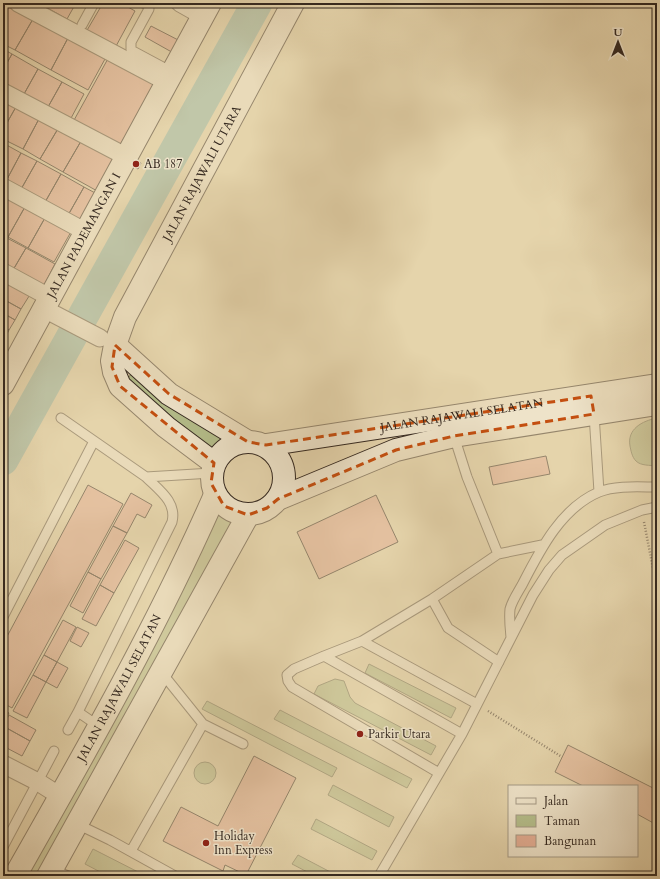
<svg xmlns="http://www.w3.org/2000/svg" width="660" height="879" viewBox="0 0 660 879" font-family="Cardo,serif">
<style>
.green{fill:#b4bd8a;stroke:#747355}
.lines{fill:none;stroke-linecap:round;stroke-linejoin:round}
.river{stroke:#96b8a7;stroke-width:31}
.building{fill:#e4ae94;stroke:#352920}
.lane-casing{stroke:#615443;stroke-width:11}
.street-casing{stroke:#615443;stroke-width:19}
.secondary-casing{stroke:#352920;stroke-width:24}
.path{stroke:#352920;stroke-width:2.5;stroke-dasharray:1 2;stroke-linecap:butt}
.lane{stroke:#eee3c9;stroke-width:9}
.street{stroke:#eee3c9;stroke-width:17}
.secondary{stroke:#eee3c9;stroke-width:22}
.marked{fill:none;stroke:#c44f10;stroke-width:3;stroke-dasharray:8 5;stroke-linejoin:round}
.poi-dot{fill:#8f2418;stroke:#eee3c9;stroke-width:1.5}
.labels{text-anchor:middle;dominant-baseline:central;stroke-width:3;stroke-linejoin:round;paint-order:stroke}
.poi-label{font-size:12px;fill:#352920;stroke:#eee3c9;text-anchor:start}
.street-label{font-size:12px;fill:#352920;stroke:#eee3c9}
</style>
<rect width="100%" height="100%" fill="#e5d4ac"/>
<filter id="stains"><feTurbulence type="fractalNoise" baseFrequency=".005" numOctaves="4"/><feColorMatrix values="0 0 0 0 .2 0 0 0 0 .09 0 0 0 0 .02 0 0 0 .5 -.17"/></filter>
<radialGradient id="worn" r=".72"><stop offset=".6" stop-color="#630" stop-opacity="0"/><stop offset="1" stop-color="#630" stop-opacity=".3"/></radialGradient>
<path class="green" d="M139,366L248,442L227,449L215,463L120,386Z
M657,418V466C650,465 641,466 636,461C632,457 631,451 630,446C627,429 642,421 657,418Z
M218,495L227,506L239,512L49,876H17Z
M369,664L456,708L451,718L365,673Z
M335,679L344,681L350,697L355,703L436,746L431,755L314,694L318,686Z
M207,701L337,768L332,777L202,709Z
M280,710L412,779L407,788L274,719Z
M194 773a11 11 0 1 1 22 0a11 11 0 1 1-22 0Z
M333,785L394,817L389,827L328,795Z
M316,819L377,851L372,860L311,829Z
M93,849L146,876H108L85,864Z
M298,855L338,876H315L292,864Z"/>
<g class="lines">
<path class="river" d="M3,460L257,3"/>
</g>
<path class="building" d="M3,3L33,19L15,50L3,44Z
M46,3H76L67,19L44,6Z
M103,3H121L135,11L115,48L86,32Z
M33,19L68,38L51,70L15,50Z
M151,26L184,43L177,55L145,37Z
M68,38L105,59L88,90L51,70Z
M3,49L12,54L3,70Z
M12,54L38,69L24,94L3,83V70Z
M110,55L157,80L119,147L73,122Z
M38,69L62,82L48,107L24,94Z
M62,82L84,94L70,120L48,107Z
M3,98L17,105L3,130Z
M17,105L40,117L23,149L3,139V130Z
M40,117L59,127L40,159L23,149Z
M59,127L84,136L63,172L40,159Z
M84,136L119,155L99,192L63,172Z
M3,143L21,153L5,183L3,182Z
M21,153L37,161L20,191L5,183Z
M135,160L141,163L138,169L132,166Z
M37,161L61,174L44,204L20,191Z
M61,174L84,187L67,217L44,204Z
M84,187L97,194L80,224L67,217Z
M3,193L26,205L8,237L3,234Z
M26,205L46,216L28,248L8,237Z
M46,216L72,230L54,262L28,248Z
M3,236L26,248L13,270L3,265Z
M26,248L55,264L43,287L13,270Z
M6,279L31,293L21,309L3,299V284Z
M3,299L21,309L15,320L3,313Z
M3,313L15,320L9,330L3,327Z
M3,327L9,330L3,342Z
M546,456L550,474L493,485L489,467Z
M88,485L123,504L12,708L3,703V644Z
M131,493L152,505L145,518L137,514L127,533L113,526Z
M376,495L398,542L319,579L297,532Z
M113,526L127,533L101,579L88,572Z
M125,540L139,548L114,593L100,585Z
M88,572L101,579L83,613L70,606Z
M100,585L114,593L96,626L82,619Z
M63,620L76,627L57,662L44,655Z
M77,627L89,633L81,647L70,641Z
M44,655L57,662L46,682L33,675Z
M57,662L68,668L57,688L46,682Z
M33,675L46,682L27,718L13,711Z
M3,710L9,713L3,723Z
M9,715L36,730L30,741L3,726Z
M3,726L30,741L22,756L3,746Z
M568,745L657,790V825L637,814V786H583L555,772Z
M254,756L296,778L246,875L225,865L223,871L163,841L181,807L218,826Z"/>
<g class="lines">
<defs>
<path id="lane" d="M143,3L148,5L149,9L131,42V50L172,72
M82,25L94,3
M594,414L599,492
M61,418L146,477
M454,436L467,477L498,554
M432,599L448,628L499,662
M3,617L94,441
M511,637C510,627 509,619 510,609C512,601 518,592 522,585C540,550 561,508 599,492C616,485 640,487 657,487
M362,641L432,599L498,554L542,545
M324,656L362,641L477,704
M162,673L203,724L243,744
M100,727L78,712L172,522C177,502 159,490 146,477L212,473
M68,730L78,712
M439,773L292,687L288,681L287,675L294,669L324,656L462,734
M77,824L110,840L175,876
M3,847L54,751
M131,851L203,724
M52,869L68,876
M379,876L462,734L533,595L549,570L562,555L605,525L642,510L657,507"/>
<path id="street" d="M18,3L167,82
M180,3L203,16
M3,92L127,157
M3,187L86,232
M3,272L49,297
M50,312L100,338
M3,764L38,782L60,796"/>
<g id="secondary">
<path d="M115,345L169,394L248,442"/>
<path id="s1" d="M3,384L210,3"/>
<circle cx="248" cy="478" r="36"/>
<path id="s2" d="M266,445L657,385"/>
<path id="s3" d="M214,463L166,427L120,386L114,372L112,361L115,345L125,317L293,3"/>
<path d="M278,499L396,450L454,436L657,404"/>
<path id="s4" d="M15,876C86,751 157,627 215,495"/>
<path d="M48,876L248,515"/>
</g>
</defs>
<use href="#lane" class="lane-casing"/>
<use href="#street" class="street-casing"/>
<use href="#secondary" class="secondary-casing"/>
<path class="path" d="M644,522L657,589
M488,711L562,757"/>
<use href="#lane" class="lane"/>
<use href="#street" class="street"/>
<use href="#secondary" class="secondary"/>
</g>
<path d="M0 0H660V879H0ZM115,345L169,394L248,442L266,445L591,396L594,414L454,436L396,450L278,499L267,508L248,515L224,506L211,483L214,463L120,386L112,367Z" fill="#e5d4ac" fill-opacity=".55" fill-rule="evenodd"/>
<path class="marked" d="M115,345L169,394L248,442L266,445L591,396L594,414L454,436L396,450L278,499L267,508L248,515L224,506L211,483L214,463L120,386L112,367Z"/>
<g class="poi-dot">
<circle cx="136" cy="164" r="4"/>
<circle cx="360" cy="734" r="4"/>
<circle cx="206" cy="843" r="4"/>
</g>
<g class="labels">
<g class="poi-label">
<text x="144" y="164">AB 187</text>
<text x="368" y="734">Parkir Utara</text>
<text x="214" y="836">Holiday<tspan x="214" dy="14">Inn Express</tspan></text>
</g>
<g class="street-label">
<text stroke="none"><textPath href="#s3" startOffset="357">JALAN RAJAWALI UTARA</textPath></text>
<text stroke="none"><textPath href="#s1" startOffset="169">JALAN PADEMANGAN I</textPath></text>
<text stroke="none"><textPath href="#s2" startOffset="198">JALAN RAJAWALI SELATAN</textPath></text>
<text stroke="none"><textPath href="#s4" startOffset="215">JALAN RAJAWALI SELATAN</textPath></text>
</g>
</g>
<rect width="660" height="879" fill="none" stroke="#e5d4ac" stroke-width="16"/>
<rect x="4" y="4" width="652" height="871" fill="none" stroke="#352920" stroke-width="2"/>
<rect x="8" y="8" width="644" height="863" fill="none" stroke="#352920"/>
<rect x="508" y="785" width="130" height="72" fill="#eee3c9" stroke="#a49985"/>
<rect x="516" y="798" width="20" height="6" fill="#eee3c9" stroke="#a49985"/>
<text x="544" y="805" font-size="12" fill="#352920">Jalan</text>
<rect x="516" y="815" width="20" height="12" fill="#b4bd8a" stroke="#a49985"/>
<text x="544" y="825" font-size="12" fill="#352920">Taman</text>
<rect x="516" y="835" width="20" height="12" fill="#e4ae94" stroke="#a49985"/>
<text x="544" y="845" font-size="12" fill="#352920">Bangunan</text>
<g transform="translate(618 42)" stroke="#eee3c9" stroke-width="3" paint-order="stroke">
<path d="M0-3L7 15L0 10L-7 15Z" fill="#352920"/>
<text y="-6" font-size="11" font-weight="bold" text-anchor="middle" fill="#352920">U</text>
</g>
<rect width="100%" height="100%" filter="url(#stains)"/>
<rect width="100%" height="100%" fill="url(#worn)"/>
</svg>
